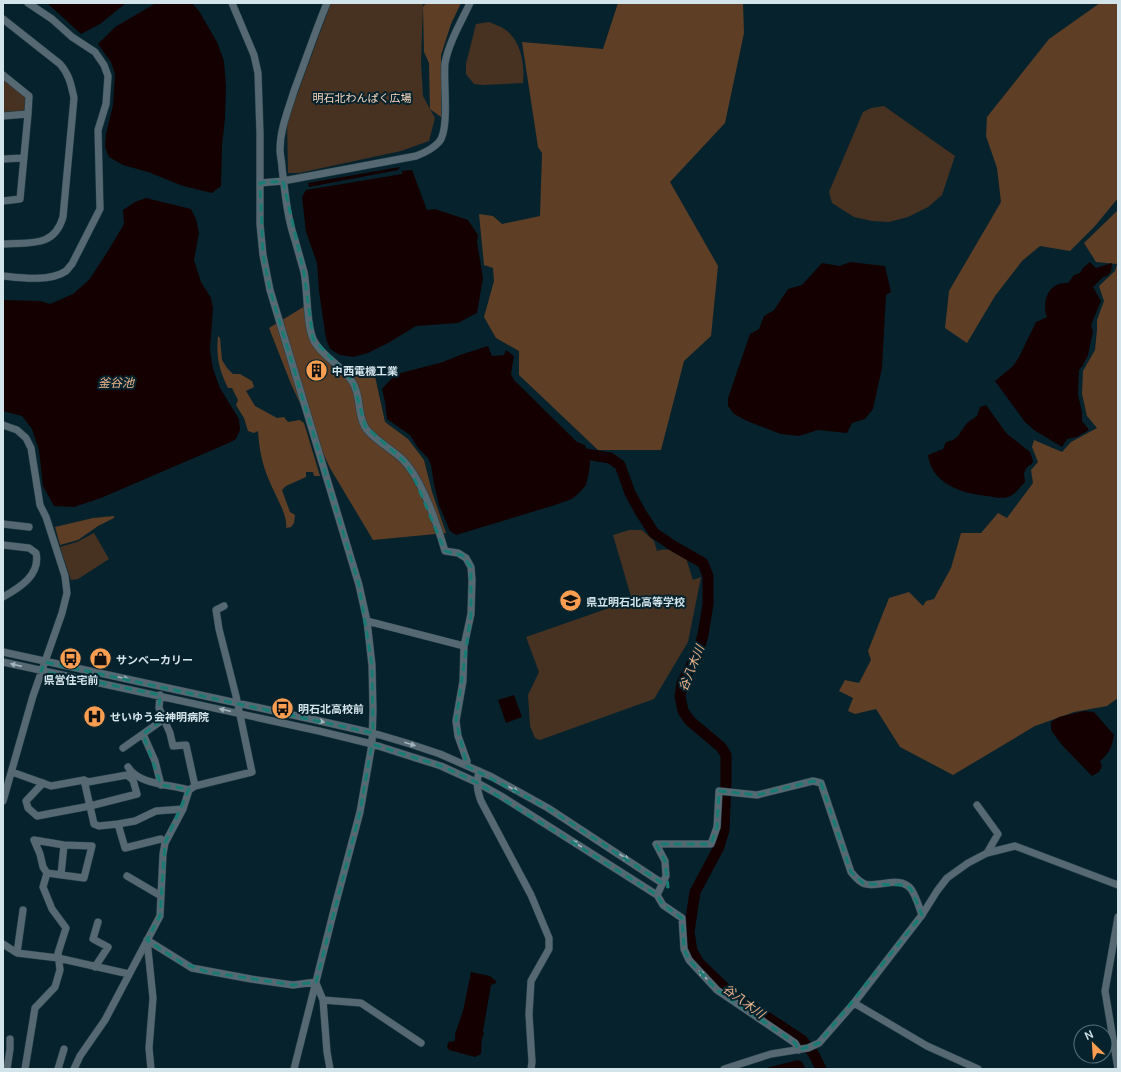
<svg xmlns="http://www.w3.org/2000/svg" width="1121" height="1072" viewBox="0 0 1121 1072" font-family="Manrope,'Noto Sans JP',sans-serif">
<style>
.green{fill:#473121}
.forest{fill:#5e3e25}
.water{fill:#140000}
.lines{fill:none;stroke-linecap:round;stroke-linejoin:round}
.river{stroke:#140000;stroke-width:11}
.minor-casing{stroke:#233e48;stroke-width:8}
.minor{stroke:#566972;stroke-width:7}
.oneway{fill:#a2b3bb}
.marked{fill:none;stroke:#197c74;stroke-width:3;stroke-dasharray:8 5;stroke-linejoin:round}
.labels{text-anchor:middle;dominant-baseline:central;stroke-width:4;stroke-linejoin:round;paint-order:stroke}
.park-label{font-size:11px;fill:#fcd8be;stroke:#06232d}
.poi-label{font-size:11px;font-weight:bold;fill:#d4e4eb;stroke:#06232d;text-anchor:start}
.water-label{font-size:12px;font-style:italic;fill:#efb58a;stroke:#06232d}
</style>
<rect width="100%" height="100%" fill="#06232d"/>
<path class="green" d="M331,3H423L421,63L423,96L435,118L429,141L401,151L299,173H288L287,122Z
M489,22C493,24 497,25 501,27C521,37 525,64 523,83L483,85L474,84L466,74V64L476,24Z
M3,77L26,96V108L23,111L3,112Z
M884,106L955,156L942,195L928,207L908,217L889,222L872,221L854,217L832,203L829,192L863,112L871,108Z
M629,530H642L654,541L657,551C670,547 675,552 686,558L693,580L701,577L688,642L654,699L540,740L535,738L530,726L528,695L539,672L526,637L632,600L613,535Z
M94,533L109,559L78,579L71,580L60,547L77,542Z"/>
<path class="forest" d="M426,3H461L451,24L441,55V117L430,109L429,63L424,52L423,7Z
M618,3H743L744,33L725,123L670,182L718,266L711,336L684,361L661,450H598L519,375V351L496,338L484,317L494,281L493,268L484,265L479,214L493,216L502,224L540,216L542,153L538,147L522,42L603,49Z
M1100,3H1118V198L1095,226L1070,251L1040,246L1022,261L995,296L967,343L945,328L949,291L1001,202L997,168L986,136L987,117L1049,39Z
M1118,210V698L1107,706L1074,712L1035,726L953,775L900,747L876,709L855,714L848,711L853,698L839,691L845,680L859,683L871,660L868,651L889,598L909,592L923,606L926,601L934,599L951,568L961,533H981L998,513L1007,518L1033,483L1031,470L1038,462L1032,447L1034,440L1062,452L1071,442L1097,428L1087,416L1082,394L1083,371L1095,350L1097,330V320L1104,301L1099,286L1115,271L1117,264L1096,262L1084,243Z
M305,306L317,347L340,364L373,367L385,422L408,439L424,460L432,492L446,533L373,540L330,468L291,384L269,328Z
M218,336L220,338L222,360L227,368L233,374H240L252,381L254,387L246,391L255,406L277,418L284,417L288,422L300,420L304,423L320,476H314L313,472H306V477L286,486L282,490L290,512L295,515L294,523L291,527L286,528C288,514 274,494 269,480C262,464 259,448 258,431L254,433L248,431L244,418L236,405L238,400L232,388H228C219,369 216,358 218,336Z
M114,516V518L98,526L78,540L60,545L55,527L93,518Z"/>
<path class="water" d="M47,3H126L100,24L81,34Z
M156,3H192L199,11L217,42L224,61L226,86L225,118L222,146L221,186L212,193L183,186L148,172L123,165L109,157L105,147L106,134L113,105L115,74L111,62L98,44L115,27Z
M400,167L398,170L309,187L308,183Z
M412,170L427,210L435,209L468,220L478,235L477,242L483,278L477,313L458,323L416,326L390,342L368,353L353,357L340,355L330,349L326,339L319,291L317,263L306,232L302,197L306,190L402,174V171Z
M146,198L191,209L196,219L199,233L194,260L201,282L211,298L213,308L210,350L213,369L220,388L239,419L240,430L236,439L231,442L101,498L74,507L54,506L43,486L39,450L32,429L22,416L3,411V300L40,301L50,304L73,294L89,280L108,251L124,224L123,210L135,202Z
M850,262L885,266L891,292L886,295L882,368L873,409L865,419L852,423L847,433L818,430L799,436L781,434L747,421L734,414L728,406V398L750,334L759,329L764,316L774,310L788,289L802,285L822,263L840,266Z
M1090,262L1096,268L1112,263L1111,272L1107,276L1103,277L1093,287L1101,301L1091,325L1093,331L1088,355L1083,365L1079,370L1078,395L1082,412V421L1089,430L1077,437L1067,439L1062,447L1034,430L1025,422L995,381L1013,366L1019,357L1036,322L1047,317C1042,306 1046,288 1059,284C1061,283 1065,283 1068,283L1074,275L1080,273L1083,268Z
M488,346L492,356L504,355L506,350L514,356L511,374L514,380L577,442L585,445L590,463L589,472L586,485L580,492L572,499L555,505L456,535L450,531L439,505L434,484L431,465L428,458L418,448L410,435L387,419L385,402L382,389L390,380L397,374L443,362L460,355Z
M986,405L1007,434L1030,452L1033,461L1032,464L1027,467L1024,473L1025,482C1020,487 1015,495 1008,497C1001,499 994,497 987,496C962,494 931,483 928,455L943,449L946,442L953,440L958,436L967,423L977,416L980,407Z
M514,695L522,717L506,723L498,700Z
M1084,711L1094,712L1114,735C1112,747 1109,754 1100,761L1102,766L1099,772L1092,776L1061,744L1051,730V722L1059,717Z
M471,972L490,976L496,981V983L491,985L483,1031L484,1034C480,1040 482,1047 481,1054L475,1057L449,1050L447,1047L448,1043L450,1041L453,1042L455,1040V1034L463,1011Z
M798,1060L802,1062L806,1069H762Z"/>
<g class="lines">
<path class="river" d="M573,452L610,458L620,465L630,493L641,513L654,533L675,547L703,563L708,576V604L703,635L698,653L682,683L680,696L683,711L690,721L721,747L726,755V782L724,830L719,847L695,892L689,932L692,951L699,963L730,993L802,1040L813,1053L821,1069"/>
<defs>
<path id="minor" d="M232,3L254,55L258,73L260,134V224L263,255L270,290L359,585L367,621L372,665L373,710L372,744L360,812L335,906L294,1069
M327,3C315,32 305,62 294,91C288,111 280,129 280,150C280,156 282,162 282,168C285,192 287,217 295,240C298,251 301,261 304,272C308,292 306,325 314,341C323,358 345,367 353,383C361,396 357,413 365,427C372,439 394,450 404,461C423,482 437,524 445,551L458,553L466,558L471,567L472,580L471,614L464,646L463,681L456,721L458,736L467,761V766
M3,19L60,64C69,74 71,84 74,98L63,217C54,248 30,242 3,244
M3,75L29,96L28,114
M3,116L28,114L20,199L3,201
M3,159L24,158
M260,183L283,181L416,156C424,153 433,149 439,142C450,130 443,81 445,63C449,42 461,22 470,3
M3,276C21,278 50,282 66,271C68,269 70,266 72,264L100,209L98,130L106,104L108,76L104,65L95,52L72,37L52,19L28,3
M3,425L17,430L26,438L31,448L40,505L46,517L65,576L67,593L62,613L33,696L3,801
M3,524L29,527
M3,545L29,548L36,553C41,575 19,588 3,597
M367,621L464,646
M3,652L320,721L373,733L410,744L440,754L492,777L548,808L662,883
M3,662L319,731L372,744L441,766L476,782L501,796L657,895L663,905L682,918L684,949L689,960L717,990L795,1043L799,1050
M160,695L159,708L170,733L173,746L186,745L195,786
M143,734L155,761L161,785
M123,748L164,719
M128,767C139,785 170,784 189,790
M479,771C476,783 477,790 481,801L531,895L549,938V949L531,981L529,1014L532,1062L531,1069
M12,772L51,786L84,780L94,824L99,826L118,824L125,848L161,839
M43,783L26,801L28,808L37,816L90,806L137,794L133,780L127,775L88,782L84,780
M977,805L998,834L987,853
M118,824L135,821L156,811L183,809
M61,875L64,845
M127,876L161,896
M657,895L666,876L665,861L656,844H711L717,827L719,791L757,795L813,781L821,783L851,872C855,877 859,882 865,884C879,888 900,875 911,889C916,896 919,907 922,915
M147,940L192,968L251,979L293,985L316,982
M147,940L153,998L149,1048L151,1069
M3,944L17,953L58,958L129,974
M17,953L23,910
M95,967L108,947L93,939L98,922
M316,983L323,1000L327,1052L330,1069
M323,1000L361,1003L421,1043
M854,1003L927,1046L978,1069
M7,1069L10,1049V1039
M25,1069L35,1008L55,987L60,970L58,953L66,928L52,909L43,887L47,873L43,867L40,854L34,840L64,845L92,846L84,878L47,873
M58,1069L64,1049
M74,1069L80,1056L105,1020L160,916L163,854L165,843L183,809L189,790L195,786L252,772L236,696L219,629L216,610L224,606
M724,1069L771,1054L808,1048L819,1043L854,1003L922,915L937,891L947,878L968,863L987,853L1015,846L1118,885
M1118,1069L1105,991L1118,917"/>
</defs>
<use href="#minor" class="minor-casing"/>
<use href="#minor" class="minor"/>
</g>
<defs><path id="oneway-solid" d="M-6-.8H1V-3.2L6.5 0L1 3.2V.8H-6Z"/></defs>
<g class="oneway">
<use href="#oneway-solid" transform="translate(16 665) rotate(-167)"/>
<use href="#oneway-solid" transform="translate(123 678) rotate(12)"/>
<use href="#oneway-solid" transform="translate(225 710) rotate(-167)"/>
<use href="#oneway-solid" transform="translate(319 721) rotate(13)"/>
<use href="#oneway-solid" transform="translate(410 744) rotate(17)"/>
<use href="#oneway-solid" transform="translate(513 789) rotate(29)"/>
<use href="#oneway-solid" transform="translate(577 844) rotate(-148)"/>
<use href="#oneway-solid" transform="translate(624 857) rotate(33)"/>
<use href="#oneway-solid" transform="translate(703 975) rotate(-133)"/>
</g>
<path class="marked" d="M283,181L304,273L313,339L353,381L365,426L404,461L413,475L445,551L462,555L471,567V614L456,721L467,766L548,808L668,887L665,861L656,844H711L717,827L719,791L757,795L813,781L821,783L851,872L864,884L905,885L911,889L922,915L819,1043L799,1050L795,1043L717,990L689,960L684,949L682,918L663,905L657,895L476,782L441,766L372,744L360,812L316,982L293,985L208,972L182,963L147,940L160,916L165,843L189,789L161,785L143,734L164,719L159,708L160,695L41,671L45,662L373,733L372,665L359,585L270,290L263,255L260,183Z"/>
<defs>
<symbol id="building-disc" viewBox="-11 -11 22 22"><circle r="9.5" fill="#fb9e51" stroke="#06232d"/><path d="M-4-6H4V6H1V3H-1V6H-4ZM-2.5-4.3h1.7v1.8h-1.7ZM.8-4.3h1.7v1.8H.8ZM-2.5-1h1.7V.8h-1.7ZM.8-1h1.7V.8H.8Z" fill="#111"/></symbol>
<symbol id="school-disc" viewBox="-11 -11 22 22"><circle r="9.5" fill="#fb9e51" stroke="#06232d"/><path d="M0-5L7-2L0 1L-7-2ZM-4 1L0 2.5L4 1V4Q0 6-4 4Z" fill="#111"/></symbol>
<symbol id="bus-disc" viewBox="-11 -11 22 22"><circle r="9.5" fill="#fb9e51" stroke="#06232d"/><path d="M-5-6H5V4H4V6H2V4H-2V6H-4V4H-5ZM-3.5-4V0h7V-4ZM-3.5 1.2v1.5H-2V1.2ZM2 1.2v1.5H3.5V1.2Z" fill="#111"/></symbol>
<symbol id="shop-disc" viewBox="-11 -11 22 22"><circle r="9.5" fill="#fb9e51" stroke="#06232d"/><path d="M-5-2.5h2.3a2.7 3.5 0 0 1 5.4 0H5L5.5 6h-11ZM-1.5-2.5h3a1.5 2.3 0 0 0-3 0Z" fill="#111"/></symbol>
<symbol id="hospital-disc" viewBox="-11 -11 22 22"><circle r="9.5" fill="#fb9e51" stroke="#06232d"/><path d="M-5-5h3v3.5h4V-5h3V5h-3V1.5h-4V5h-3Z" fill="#111"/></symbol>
</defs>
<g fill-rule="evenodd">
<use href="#building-disc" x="304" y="358" width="25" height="25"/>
<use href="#school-disc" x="558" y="588" width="25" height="25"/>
<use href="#bus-disc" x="58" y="646" width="25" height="25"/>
<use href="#shop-disc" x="88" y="646" width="25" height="25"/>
<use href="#bus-disc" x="270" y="696" width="25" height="25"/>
<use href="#hospital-disc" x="82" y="704" width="25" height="25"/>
</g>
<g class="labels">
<g class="park-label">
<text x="362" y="97">明石北わんぱく広場</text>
</g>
<g class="poi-label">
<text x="332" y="370">中西電機工業</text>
<text x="586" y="601">県立明石北高等学校</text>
<text x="116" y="659">サンベーカリー</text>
<text x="71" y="679" text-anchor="middle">県営住宅前</text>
<text x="298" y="708">明石北高校前</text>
<text x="110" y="716">せいゆう会神明病院</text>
</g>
<g class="water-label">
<text x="116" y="382">釜谷池</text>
<text transform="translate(691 668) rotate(-68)">谷八木川</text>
<text transform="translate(744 1001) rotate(36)">谷八木川</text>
</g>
</g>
<rect width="1121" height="1072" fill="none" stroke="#d4e4eb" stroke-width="8"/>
<g transform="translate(1093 1044) rotate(335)"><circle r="19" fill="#06232d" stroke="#587079"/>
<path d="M0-3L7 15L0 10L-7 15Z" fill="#fb9e51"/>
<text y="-6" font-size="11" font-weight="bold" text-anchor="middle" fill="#d4e4eb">N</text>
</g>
</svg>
